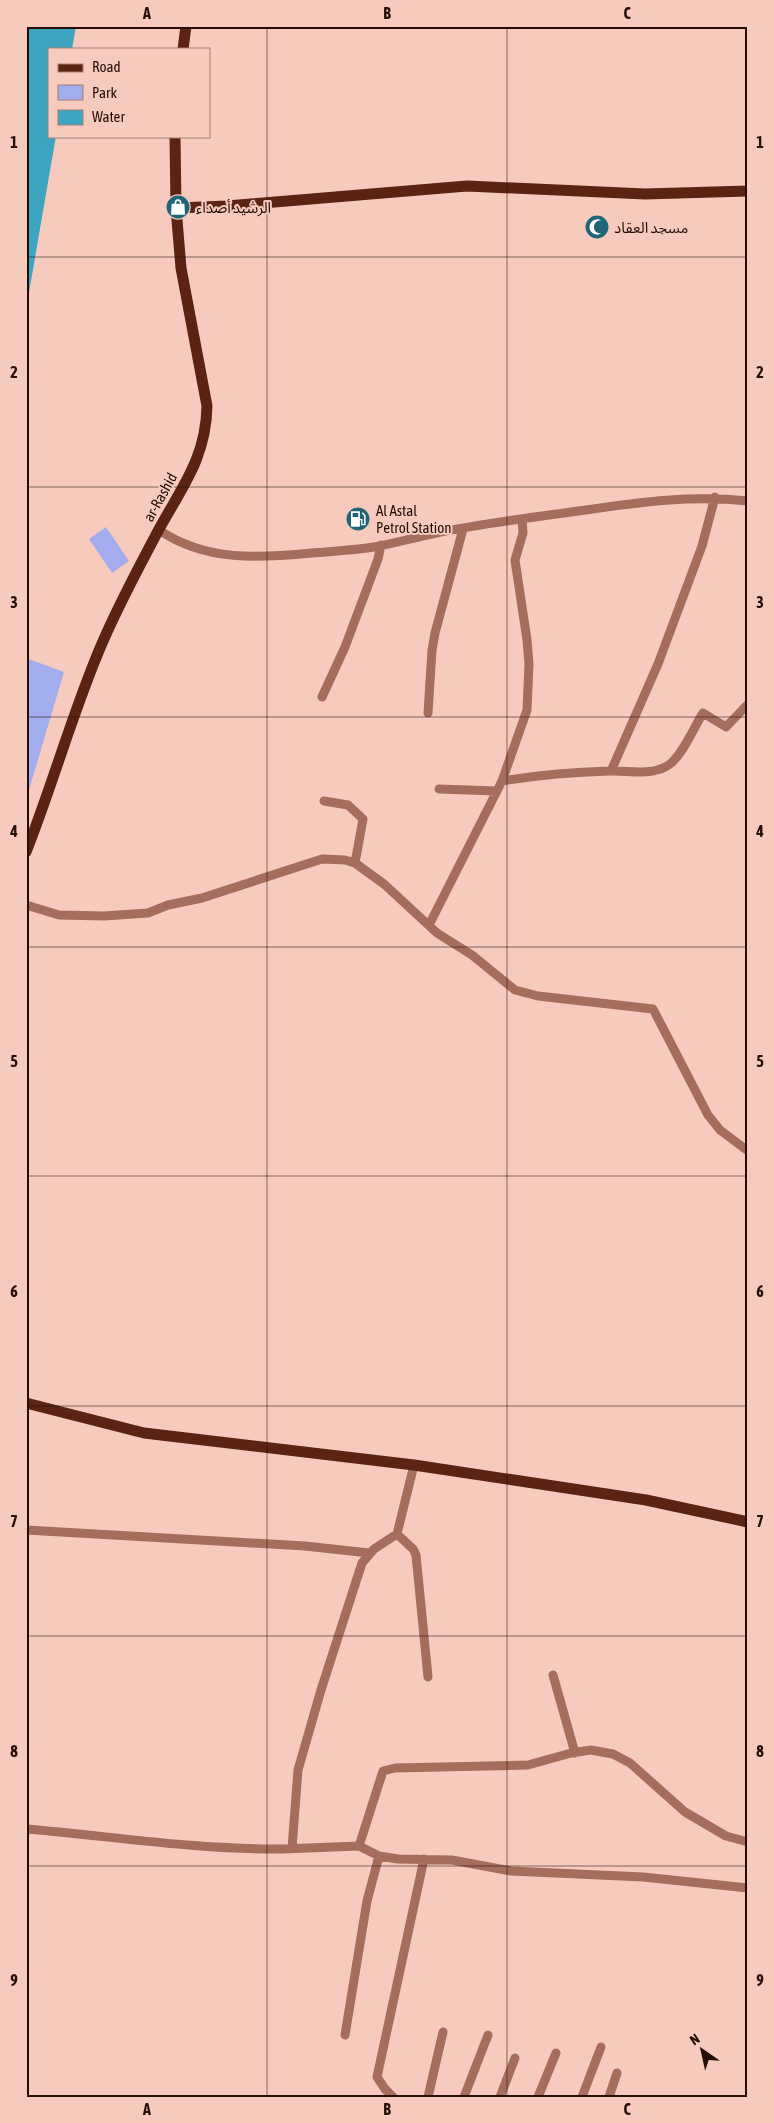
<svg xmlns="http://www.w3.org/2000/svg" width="774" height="2123" viewBox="0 0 774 2123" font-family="'Asap Condensed','Noto Sans Arabic',sans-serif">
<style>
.green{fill:#a3aced}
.water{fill:#3ea5c0}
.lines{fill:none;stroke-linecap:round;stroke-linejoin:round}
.minor{stroke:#a46d5c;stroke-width:9}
.major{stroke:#5a2312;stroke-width:11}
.grid{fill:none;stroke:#260e07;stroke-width:1;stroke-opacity:0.55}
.labels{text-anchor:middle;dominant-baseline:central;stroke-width:4;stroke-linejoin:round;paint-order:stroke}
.poi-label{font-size:15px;fill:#260e07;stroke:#f6cbbe;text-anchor:start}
.street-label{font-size:15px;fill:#260e07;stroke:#f6cbbe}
.neatline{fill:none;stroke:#260e07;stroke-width:2}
.grid-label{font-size:16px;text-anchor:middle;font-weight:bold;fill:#260e07}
</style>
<rect width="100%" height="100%" fill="#f6cbbe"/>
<path class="green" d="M106,527L129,561L112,573L89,539Z
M26,658L64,672L26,800Z"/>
<path class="water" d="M26,26H76L72,49H49V136H56L26,310Z"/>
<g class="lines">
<path class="minor" d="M159,530C206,562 259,558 312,553C335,551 358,550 380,546C399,542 417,537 436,533C485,523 536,517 586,510C641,502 691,495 748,501
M322,697L345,647L378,559L381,545
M428,713L432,650L435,633L463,529
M611,771L658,664L702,546L715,497
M502,781C538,775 574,772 609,771C629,770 653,777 670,764C683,754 694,727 703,713L726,727L748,704
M439,789L497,791
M324,801L348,805L363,819L355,863
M26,905L59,915L104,916L148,913L168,905L202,898L322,859L345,860L355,863L384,884L437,933L472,955L515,990L538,996L653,1009L708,1115L720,1130L748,1151
M429,925L502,781L527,710L529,664L527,640L515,560L523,533L522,519
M26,1530L305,1546L369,1553
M397,1534L413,1549L416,1555L428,1677
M553,1675L575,1753
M26,1829C110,1836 198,1850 282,1849C308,1848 333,1847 359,1846L383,1771L395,1768L528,1765L571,1753L591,1750L613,1754L630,1763L685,1812L726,1836L748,1842
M359,1846L379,1856L398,1859L452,1860L511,1871L643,1877L748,1888
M292,1848L298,1770L321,1690L362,1563L374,1549L397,1534L414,1465
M345,2035L367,1901L379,1856
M393,2097L385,2089L377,2077L424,1859
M428,2097L443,2032
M464,2097L488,2035
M500,2097L515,2058
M538,2097L556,2053
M582,2097L601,2047
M609,2097L617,2073"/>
<path class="major" d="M183,49L186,26
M176,208L227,206L467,186L645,194L748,191
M26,852C52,786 71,718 98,653C115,611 137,571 158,531C182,487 206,458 207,406L181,268L176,208L175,136
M26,1403L144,1433L414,1465L646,1500L748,1522"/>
</g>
<path class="grid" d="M267,26V2097M507,26V2097M26,257H748M26,487H748M26,717H748M26,947H748M26,1176H748M26,1406H748M26,1636H748M26,1866H748"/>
<defs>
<symbol id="shop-disc" viewBox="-11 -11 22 22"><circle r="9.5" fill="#206576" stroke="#f6cbbe"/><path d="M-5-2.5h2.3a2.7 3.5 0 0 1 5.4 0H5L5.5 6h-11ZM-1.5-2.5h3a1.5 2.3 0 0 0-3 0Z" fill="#fff"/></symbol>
<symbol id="mosque-disc" viewBox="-11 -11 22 22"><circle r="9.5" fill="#206576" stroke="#f6cbbe"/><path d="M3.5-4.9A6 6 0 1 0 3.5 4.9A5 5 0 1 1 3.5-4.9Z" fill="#fff"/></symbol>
<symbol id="fuel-disc" viewBox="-11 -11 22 22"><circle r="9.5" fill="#206576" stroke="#f6cbbe"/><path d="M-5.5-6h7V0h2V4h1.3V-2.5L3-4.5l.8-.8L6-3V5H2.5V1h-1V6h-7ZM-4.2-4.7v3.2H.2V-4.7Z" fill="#fff"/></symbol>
</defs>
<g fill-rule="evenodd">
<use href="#shop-disc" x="164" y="193" width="28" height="28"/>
<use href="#mosque-disc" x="583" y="213" width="28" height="28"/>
<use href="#fuel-disc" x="344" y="505" width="28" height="28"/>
</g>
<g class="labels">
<g class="poi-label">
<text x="196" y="207">الرشيد أصداء</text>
<text x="614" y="227">مسجد العقاد</text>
<text x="376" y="510">Al Astal<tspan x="376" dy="17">Petrol Station</tspan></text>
</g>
<g class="street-label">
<text transform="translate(160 497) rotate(-61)">ar-Rashid</text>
</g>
</g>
<rect width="774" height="2123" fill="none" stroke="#f6cbbe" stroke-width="55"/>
<rect x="48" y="48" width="162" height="90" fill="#f6cbbe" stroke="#a37f75"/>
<rect x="58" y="64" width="25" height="8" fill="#5a2312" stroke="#a37f75"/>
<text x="92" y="72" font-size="15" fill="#260e07">Road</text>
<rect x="58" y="85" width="25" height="15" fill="#a3aced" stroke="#a37f75"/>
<text x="92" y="98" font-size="15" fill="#260e07">Park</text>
<rect x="58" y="110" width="25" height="15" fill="#3ea5c0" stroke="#a37f75"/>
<text x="92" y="122" font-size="15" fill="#260e07">Water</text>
<g transform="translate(702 2050) rotate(326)" stroke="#f6cbbe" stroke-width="4" paint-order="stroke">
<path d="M0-4L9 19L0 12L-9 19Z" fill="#260e07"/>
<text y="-8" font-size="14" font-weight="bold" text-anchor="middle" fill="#260e07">N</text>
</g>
<rect x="28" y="28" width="718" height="2068" class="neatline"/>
<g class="grid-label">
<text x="147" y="19">A</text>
<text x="387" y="19">B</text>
<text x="627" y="19">C</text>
<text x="14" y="148">1</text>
<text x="760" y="148">1</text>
<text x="14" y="378">2</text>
<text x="760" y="378">2</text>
<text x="14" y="608">3</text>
<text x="760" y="608">3</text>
<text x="14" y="837">4</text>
<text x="760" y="837">4</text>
<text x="14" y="1067">5</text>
<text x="760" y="1067">5</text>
<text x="14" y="1297">6</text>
<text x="760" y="1297">6</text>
<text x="14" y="1527">7</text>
<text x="760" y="1527">7</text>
<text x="14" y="1757">8</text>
<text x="760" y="1757">8</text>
<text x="14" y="1986">9</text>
<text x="760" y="1986">9</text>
<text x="147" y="2115">A</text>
<text x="387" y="2115">B</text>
<text x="627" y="2115">C</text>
</g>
</svg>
